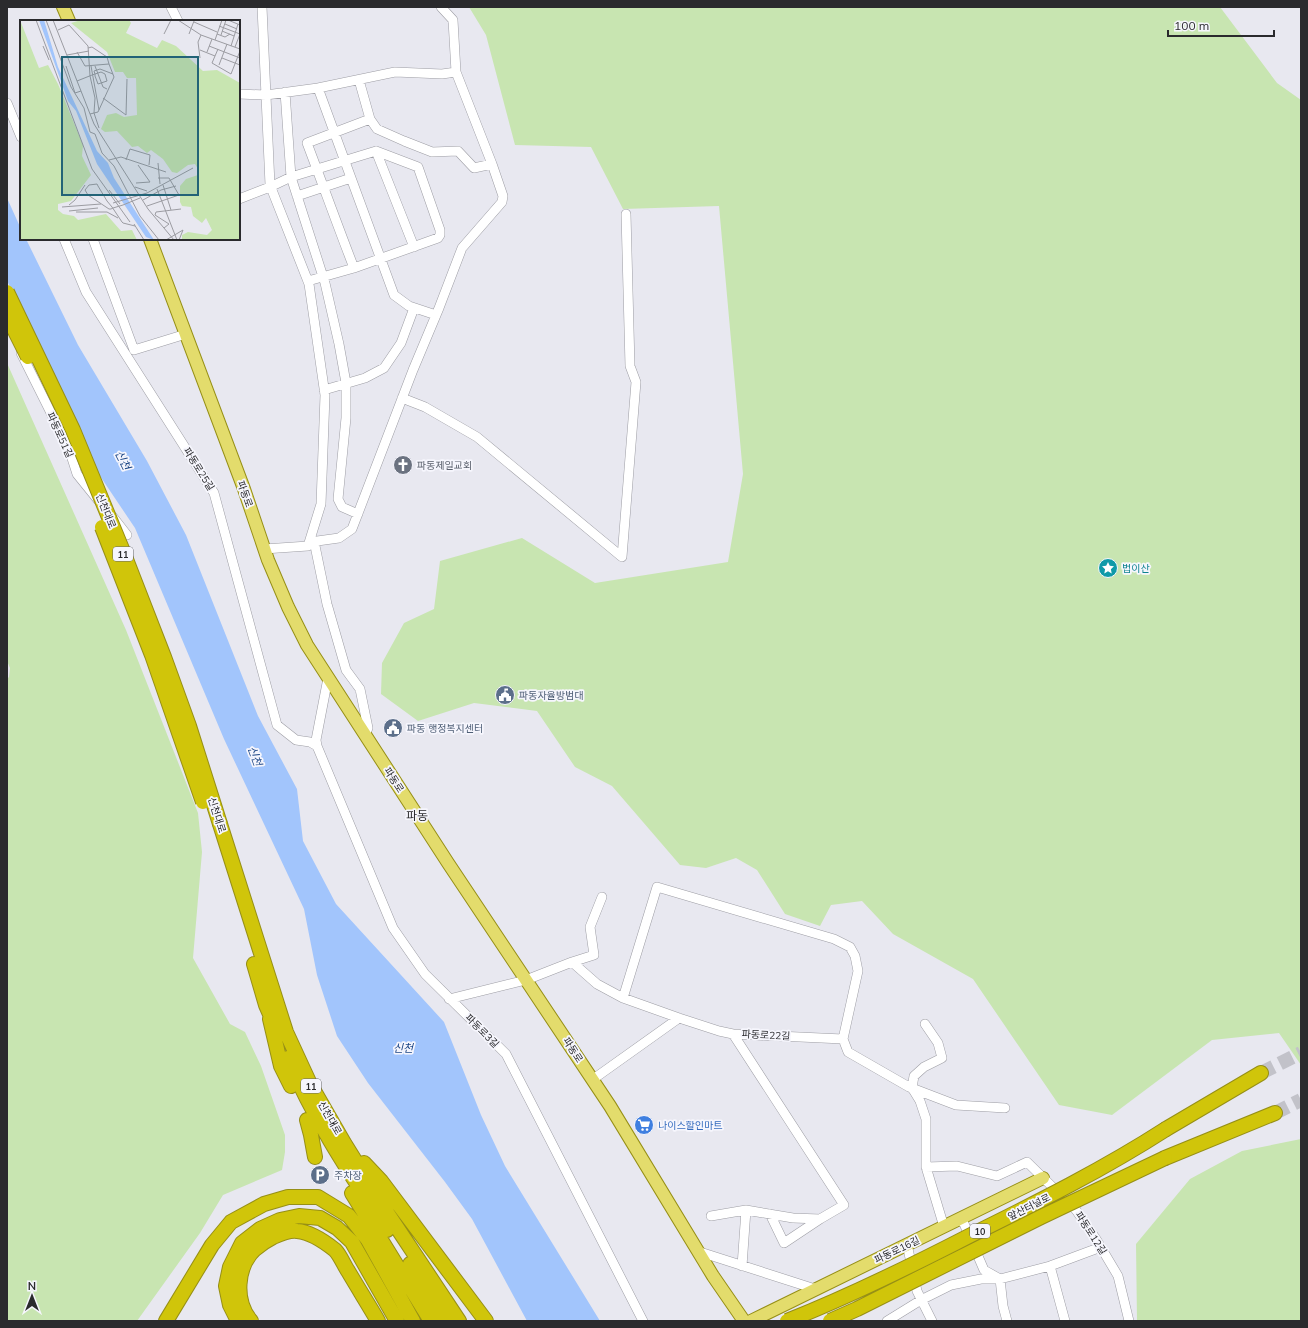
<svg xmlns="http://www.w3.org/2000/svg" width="1308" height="1328" viewBox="0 0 1308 1328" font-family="Mulish,'Noto Sans KR',sans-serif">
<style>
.green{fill:#c8e5b1}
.water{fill:#a2c5fc}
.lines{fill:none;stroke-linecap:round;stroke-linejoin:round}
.highway-tunnel{stroke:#c2c2c9;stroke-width:14;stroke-dasharray:14 7;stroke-linecap:butt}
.minor-casing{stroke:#9d9da4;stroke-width:10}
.major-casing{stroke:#968f16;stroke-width:14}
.highway-casing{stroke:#968f16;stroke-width:16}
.minor{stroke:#fff;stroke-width:9}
.major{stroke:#e3dc6c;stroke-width:12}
.highway{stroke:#d0c50a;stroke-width:14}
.highway-bridge-casing{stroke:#968f16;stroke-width:16;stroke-linecap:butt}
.highway-bridge{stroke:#d0c50a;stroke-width:14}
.labels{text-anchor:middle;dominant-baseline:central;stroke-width:3.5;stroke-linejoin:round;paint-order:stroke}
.shield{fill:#f6f6fd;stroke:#67676b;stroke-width:1}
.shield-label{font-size:9px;font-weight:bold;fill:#2a2a2d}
.street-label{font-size:10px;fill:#2a2a2d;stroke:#f6f6fd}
.worship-label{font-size:10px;fill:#5b616d;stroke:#f6f6fd;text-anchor:start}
.culture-label{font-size:10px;fill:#0d838f;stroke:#f6f6fd;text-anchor:start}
.service-label{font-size:10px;fill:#4e5e75;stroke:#f6f6fd;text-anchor:start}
.shop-label{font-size:10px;fill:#366cbe;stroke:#f6f6fd;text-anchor:start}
.water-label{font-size:11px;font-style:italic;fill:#1b4585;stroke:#f6f6fd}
.quarter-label{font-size:12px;fill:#2a2a2d;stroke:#f6f6fd}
.inset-road{fill:none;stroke:#9c9ca2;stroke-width:1}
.view{fill:#226377;fill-opacity:0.15;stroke:#226377;stroke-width:2}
.inset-edge{fill:none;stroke:#2a2a2d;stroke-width:2}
</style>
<rect width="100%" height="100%" fill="#e8e8f0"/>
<path class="green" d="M469,7H1220L1277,83L1301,100V1065L1279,1033L1212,1040L1112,1115L1059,1105L973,979L893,934L862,901L831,905L820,926L785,914L757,870L736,858L706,868L680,865L612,786L575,767L537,711L474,703L418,721L381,694L382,663L404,623L434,609L440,561L522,538L595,583L728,562L743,474L719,206L623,209L591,147L515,145L486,35Z
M7,363L126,630L198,813L202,852L193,958L230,1024L245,1032L261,1066L285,1135V1152L282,1170L223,1195L200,1233L137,1321H7V679L9,677L10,668L7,661Z
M1301,1139V1321H1137L1136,1244L1190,1179L1242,1151Z"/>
<path class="water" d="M7,198L21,229V239H26L78,345L147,461L186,535L258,716L297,789L303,841L336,904L444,1022L481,1115L505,1166L600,1321H527L472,1219L445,1182L368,1083L337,1036L317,975L304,909L224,739L135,528L65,424L7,280Z"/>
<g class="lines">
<path class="highway-tunnel" d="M1261,1073L1301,1053
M1275,1113L1301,1100"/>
<defs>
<path id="minor" d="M171,7L178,21
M262,7L270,185L309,284L325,395L321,504L308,546L264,549
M441,7L453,20L456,72
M359,80L370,119
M318,88L394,295L409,306L436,315
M285,92L291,177L325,283L339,344L346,383V418L338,499L342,507L358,514
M239,94L266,95L318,88L395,72L442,74L456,72L492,164L503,196L502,202L462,248L439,308L413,370L352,529L339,538L310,542
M7,103L21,137
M376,151L414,247
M297,196L351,178
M239,199L270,187L291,177L376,151L418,167L440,230V235L438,238L354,268C338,227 323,185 307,143L370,119L377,129L404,141L432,152L458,151L474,168L492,164
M64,239L86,292L214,493L277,725L296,740L310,742L317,746
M93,239L134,350L186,334
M308,281L354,268
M21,353L69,449L77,474L98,500
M324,390L365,378L384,368L401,343L414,308
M402,398L425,407L477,437L622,557L636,382L630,366L626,214
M113,517L127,535
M314,541L327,604L346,670L360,689L368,728L365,735
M328,678L316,740L317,746L393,928L425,974L506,1054L643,1321
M572,962L594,955L590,927L602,897
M623,998L657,887L834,939L850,947L855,956L858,971L843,1039
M449,999L526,980L572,962L597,984L623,998L679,1018L719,1031L733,1034L843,1039L848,1052L909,1087L956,1105L1005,1108
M925,1024L938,1043L942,1058L924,1067L914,1076L912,1088L920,1101L926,1119V1167L944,1227
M592,1080L679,1018
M926,1167L957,1166L997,1176L1027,1162L1076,1210L1096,1239L1118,1276L1129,1321
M770,1214L784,1243L820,1219
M711,1216L746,1210L793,1218L820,1219L844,1205L733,1034
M956,1222L962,1219L984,1270L1000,1279L1003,1306L1007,1321
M912,1242L907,1244L917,1291L932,1321
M700,1252L812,1288H819
M742,1266L746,1210
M1050,1266L1065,1321
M887,1321L921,1300L951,1285L981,1279H1000L1050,1266L1101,1247"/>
<path id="major" d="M63,7L69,21
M150,239L244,489L268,560L288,607L307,645L448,863L610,1106L713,1276L744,1321
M751,1321L1043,1178"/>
<path id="highway" d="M220,824L286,1032L310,1084L344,1143L388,1214L459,1321
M254,964L266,1005L276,1028
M270,1019L281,1066L291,1086
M288,1058C314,1120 351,1175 387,1230
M307,1120L311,1135L315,1157
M1166,1129L1261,1073
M1165,1158L1275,1113
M364,1163L381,1181L486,1321
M352,1193L431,1321
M410,1264L447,1321
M166,1321L212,1245L231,1222L264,1204L288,1197H318L349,1216L368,1240L413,1321
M240,1321L236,1317L230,1305L226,1286L230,1267L242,1243L260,1229L280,1220L299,1216L320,1218L337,1228L352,1242L397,1321
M251,1321C234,1301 236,1267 255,1249C261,1244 267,1240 273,1237C280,1234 289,1230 297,1231C310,1232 325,1242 335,1250C340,1255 344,1265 348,1271C358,1288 368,1304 378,1321"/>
</defs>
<use href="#minor" class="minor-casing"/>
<use href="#major" class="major-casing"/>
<use href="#highway" class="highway-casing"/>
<use href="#minor" class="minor"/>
<use href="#major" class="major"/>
<use href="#highway" class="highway"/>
<defs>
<path id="highway-bridge" d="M7,292L73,430L122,549L164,657L189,726L220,824
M7,315L28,357
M102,527L152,655L203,802
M787,1321C850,1296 911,1266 971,1235C1038,1202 1104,1169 1166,1129
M830,1321L857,1309L1041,1217L1165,1158"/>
</defs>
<use href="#highway-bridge" class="highway-bridge-casing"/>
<use href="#highway-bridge" class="highway-bridge"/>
</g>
<defs>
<symbol id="church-disc" viewBox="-11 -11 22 22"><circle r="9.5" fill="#6b7280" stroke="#f6f6fd"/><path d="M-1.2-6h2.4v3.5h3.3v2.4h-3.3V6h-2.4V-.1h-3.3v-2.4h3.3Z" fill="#fff"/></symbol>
<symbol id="sight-disc" viewBox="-11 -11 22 22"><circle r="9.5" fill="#0f9aa8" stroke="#f6f6fd"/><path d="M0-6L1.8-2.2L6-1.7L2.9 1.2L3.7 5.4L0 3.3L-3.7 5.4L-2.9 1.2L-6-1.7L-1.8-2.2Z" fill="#fff"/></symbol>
<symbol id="civic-disc" viewBox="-11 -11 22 22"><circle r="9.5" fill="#5c6f8a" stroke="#f6f6fd"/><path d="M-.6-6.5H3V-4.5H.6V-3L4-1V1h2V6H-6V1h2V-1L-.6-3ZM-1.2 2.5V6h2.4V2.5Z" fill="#fff"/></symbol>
<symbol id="supermarket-disc" viewBox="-11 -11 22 22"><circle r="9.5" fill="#3f7fe0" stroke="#f6f6fd"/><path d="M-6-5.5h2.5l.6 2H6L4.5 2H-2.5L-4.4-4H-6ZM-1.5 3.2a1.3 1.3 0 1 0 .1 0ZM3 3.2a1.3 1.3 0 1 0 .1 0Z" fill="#fff"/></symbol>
<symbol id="parking-disc" viewBox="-11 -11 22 22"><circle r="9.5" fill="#5c6f8a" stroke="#f6f6fd"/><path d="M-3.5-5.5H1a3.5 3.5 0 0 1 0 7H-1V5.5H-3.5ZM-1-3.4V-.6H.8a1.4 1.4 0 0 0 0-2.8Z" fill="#fff"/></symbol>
</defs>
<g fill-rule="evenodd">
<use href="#church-disc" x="392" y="454" width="22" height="22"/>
<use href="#sight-disc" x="1097" y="557" width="22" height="22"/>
<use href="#civic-disc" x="494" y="684" width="22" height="22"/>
<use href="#civic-disc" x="382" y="717" width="22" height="22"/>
<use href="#supermarket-disc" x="633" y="1114" width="22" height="22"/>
<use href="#parking-disc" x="309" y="1164" width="22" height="22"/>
</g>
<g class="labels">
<g class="shield">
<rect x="113" y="547" width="20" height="14" rx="3"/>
<rect x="301" y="1079" width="20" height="14" rx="3"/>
<rect x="970" y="1224" width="20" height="14" rx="3"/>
</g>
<g class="shield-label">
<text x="123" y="554">11</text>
<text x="311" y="1086">11</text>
<text x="980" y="1231">10</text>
</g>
<g class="street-label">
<text transform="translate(60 435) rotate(65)">파동로51길</text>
<text transform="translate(199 469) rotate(58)">파동로25길</text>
<text transform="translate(245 494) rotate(70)">파동로</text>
<text transform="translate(106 511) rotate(68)">신천대로</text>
<text transform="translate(394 780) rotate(57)">파동로</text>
<text transform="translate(217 815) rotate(72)">신천대로</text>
<text transform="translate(482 1031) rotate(45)">파동로3길</text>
<text transform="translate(766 1035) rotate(3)">파동로22길</text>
<text transform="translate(573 1050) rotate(57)">파동로</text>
<text transform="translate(330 1118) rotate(60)">신천대로</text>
<text transform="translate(1029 1207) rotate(-27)">앞산터널로</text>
<text transform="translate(1091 1233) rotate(57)">파동로12길</text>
<text transform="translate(897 1250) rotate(-26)">파동로16길</text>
</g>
<g class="worship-label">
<text x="417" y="465">파동제일교회</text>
</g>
<g class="culture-label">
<text x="1122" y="568">법이산</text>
</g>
<g class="service-label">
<text x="519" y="695">파동자율방범대</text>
<text x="407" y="728">파동 행정복지센터</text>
<text x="334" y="1175">주차장</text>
</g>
<g class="shop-label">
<text x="658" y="1125">나이스할인마트</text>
</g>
<g class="water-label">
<text transform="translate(123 460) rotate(63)">신천</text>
<text transform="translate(255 756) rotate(70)">신천</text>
<text x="403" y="1048">신천</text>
</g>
<g class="quarter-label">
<text x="417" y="815">파동</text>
</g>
</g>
<g transform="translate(20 20)">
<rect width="220" height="220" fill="#e8e8f0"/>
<path d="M0,0L19,48L28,45L38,64L63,125L62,136L71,155L51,181L38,184V190L43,194L54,196L58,200L86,194L101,211L112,210L117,220H0ZM61,0H109L111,3L106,13L137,28L142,20L156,26L183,51L197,50L220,63V220H162V215L168,212L187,215L192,210L186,198L182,203L173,196L171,187L162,186L160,182V166L166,159L178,155V149L175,144L168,145L157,153L152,152L143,139L131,130L127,133L118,126L112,127L97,111L85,112L81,109L87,95L96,93L104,97L117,95L116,58H107L103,52H95L87,32L51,3Z" fill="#c8e5b1"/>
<path d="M19,0H24L38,47L77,131L88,143L94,158L134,220L126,217L77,144L56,91L48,81Z" fill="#a2c5fc"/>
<path class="inset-road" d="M16,0L72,149L110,202M26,0L51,67L64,88L70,112L75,114L82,133L94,146L120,196L139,220M33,0L74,104L128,189L154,220M158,0L181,15L220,29M208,0L220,5M174,2L197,12M205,4L217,9M199,6L220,14M38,10L49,5L68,26L70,56L75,78L74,93L70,94M202,11L214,16M144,14L151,0M169,14L174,1M197,14L205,17L210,14M201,15L206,0M195,20L202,0M23,26L29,40M189,26L220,38M211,26L218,4M215,27L220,14M68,28L72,27L87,37L89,44M198,29L192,43L211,54L220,31M180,30L195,36M57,32L65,46L89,44L94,57L78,92L74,93M187,32L192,19M47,35L69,31M180,38L178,22L181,15M202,38L220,45M199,45L207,24M46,46L55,73L61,71M71,46L79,90M75,46L83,67L87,69M57,61L72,55L81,52L85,54L87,61L78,64L75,56V54L74,51L80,49L93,54M83,78L106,95L107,59M74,93L79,108M89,140L101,137L146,152M106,140L110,129L130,135L129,145M138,143L140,164M116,163L130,162L118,145M143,165L151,190M115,167L127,171M137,169L157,220M89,170L100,184M123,180L141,170L156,166M93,183L127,173L173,148M49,185L55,180L65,165M127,186L159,175L149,158H138M42,187L81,184M49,191L78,188M56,192H87L98,198M135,195L136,192L161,189M135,195L149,204L144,208M114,204L124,220M115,206L103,203L102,202L92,187L87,181L78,166L77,164L69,165L65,170L68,175L89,189H91L93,188L103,185L120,178M146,220L163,210L159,220"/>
<path class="view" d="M42,37H178V175H42Z"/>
<rect width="220" height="220" class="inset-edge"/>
</g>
<rect width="1308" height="1328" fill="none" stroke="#2a2a2d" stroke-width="16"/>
<g transform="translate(32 1296)" stroke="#f6f6fd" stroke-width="3" paint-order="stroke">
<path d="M0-3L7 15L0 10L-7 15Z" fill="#2a2a2d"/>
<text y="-6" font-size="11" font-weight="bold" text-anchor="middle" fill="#2a2a2d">N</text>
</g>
<path d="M1168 30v6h106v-6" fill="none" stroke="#2a2a2d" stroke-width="2"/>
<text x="1174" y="30" font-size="12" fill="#2a2a2d" stroke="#f6f6fd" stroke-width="3" paint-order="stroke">100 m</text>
</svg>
